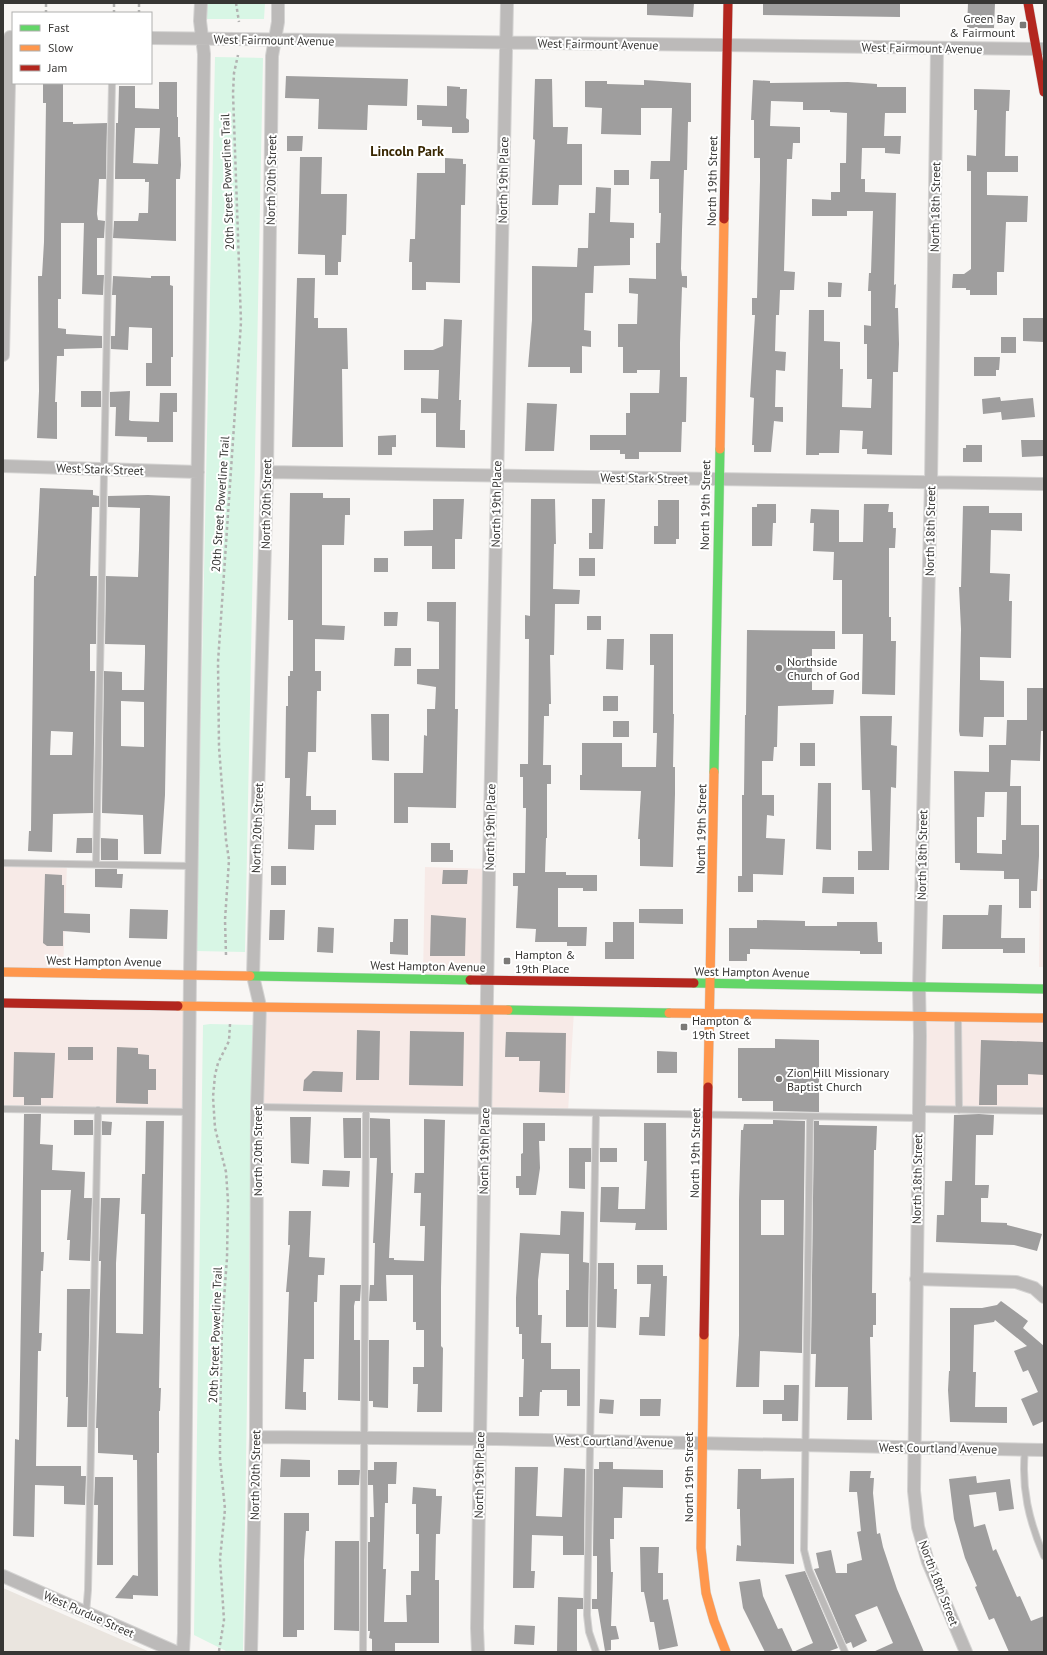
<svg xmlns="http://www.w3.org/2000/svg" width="1047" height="1655" viewBox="0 0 1047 1655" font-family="'PT Sans',sans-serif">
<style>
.commercial{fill:#f7eae7}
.built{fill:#eae5df}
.green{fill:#d8f6e5}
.building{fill:#9f9e9e;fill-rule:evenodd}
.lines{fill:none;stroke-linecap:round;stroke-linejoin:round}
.lane-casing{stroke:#d4d3d2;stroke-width:8}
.street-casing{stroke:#d4d3d2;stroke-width:14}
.fast-casing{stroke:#d4d3d2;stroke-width:10}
.slow-casing{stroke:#d4d3d2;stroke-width:10}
.jam-casing{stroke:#d4d3d2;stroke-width:10}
.path{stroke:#b2b2b1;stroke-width:2.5;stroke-dasharray:3 3;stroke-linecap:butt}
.lane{stroke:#bcbab9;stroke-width:6}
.street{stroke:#bcbab9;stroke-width:12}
.fast{stroke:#63d668;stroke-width:9}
.slow{stroke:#ff974d;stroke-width:9}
.jam{stroke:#b3261e;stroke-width:9}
.poi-dot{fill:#7b7977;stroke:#fff;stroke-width:1.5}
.labels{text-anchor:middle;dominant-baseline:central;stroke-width:4;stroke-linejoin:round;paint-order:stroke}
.poi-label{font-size:12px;fill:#373634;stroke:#fff;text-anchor:start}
.street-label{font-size:12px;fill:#373634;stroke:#fff}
.quarter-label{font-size:14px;font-weight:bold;fill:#382600;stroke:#fff}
</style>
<rect width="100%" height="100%" fill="#f8f6f4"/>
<path class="commercial" d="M3,863L67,864L63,972H3Z
M425,867L489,869L487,979L423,978Z
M1040,879H1044V967H1039Z
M3,1003L190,1005L189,1112L3,1109Z
M260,1006L574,1011L568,1112L257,1107Z
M920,1016L1044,1018V1111L919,1109Z"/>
<path class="built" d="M3,1588L150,1652H3Z"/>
<path class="green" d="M207,3H265L264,19H206Z
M215,57L263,58L245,952L196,951Z
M210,1024L253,1025L243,1652H228L194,1635L203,1025Z"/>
<path class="building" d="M647,3H694L693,17L647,15Z
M763,3H900V17L763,15Z
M968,3H995L994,28H967Z
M286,76L408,79L407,106L368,105L367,130L318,129L319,99L285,98Z
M535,79H552L553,127H568L567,144H582V185H559L558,205H532L535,140L533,139Z
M644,80L691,83V122H688L687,170H684L682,230L681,269L682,276H687V288L682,287L680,343V377H687L686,422H682L681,452H639V459H625V454H620V450H590V435H626V413H630V393H659L660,370H637V373H623V347H618V324H637L638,294L629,293V278L656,279V243H660L661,213H659V179H650L651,161H670L672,108H641V135L601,134L602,108L585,107V81H607V84L644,85Z
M753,80L770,81V83L848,82L877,84V87H906V113H885L884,136H901L900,154L885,153V148H862L861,179H865V192L896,193L894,285L896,284L895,308H898L899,344L898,372H893L892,455L867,454V449H862L863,431L840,430L839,453H819V455H806L809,310H824V341L840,342V369H843L842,407L871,408L872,379H867V344H864V325L871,326V291H868L869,273H871L873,211H847V216H812V199L831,200V192H840V163H846L847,113L830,112V110H803V102L771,101L770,126L800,127V143H793L792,159H787L784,271L795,272L794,290H780L779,315H776L775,351L786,352L785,371L776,370L775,407H783V422L774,421L771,452H754V445H752L754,398L750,397L755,315H752V298H757L760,181V158H754V120H751Z
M159,82H177V117H178V137H180L181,165L180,179H176V241L113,238L114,221H138L139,213H148L149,182H145V179H115L116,123H118L119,86H135V108L159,109ZM135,128H160L158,164L133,163Z
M43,83H63V122H73V124L107,123L106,179H99L97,214L98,220L105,221L104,238H97V275H104L103,295L82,294L84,223H61V299H58V328L66,329V334L102,336V348L64,349V356H57L55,402H57V439L37,438L39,391L38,276H42L44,242L46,103H43Z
M447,86L460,87V89H467L466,118L469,120V132L467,133H452V127L422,126V120H417V105L447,106Z
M974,89L1010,90L1009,111H1006L1005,156H1018V172H987V195L1028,196L1027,222H1006L1004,272H997V295H970V290H966V288H952L953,274H964L971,269V171H967V155L976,156L977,110H974Z
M287,136H303L302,151H287Z
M300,157H322L321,194H347L346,235H342L341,262H338V275H325V255L298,254Z
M445,158L463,159V164H466L465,205H461L460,283L426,282V290H412V262H409L410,239H415L417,173H445Z
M614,170H629V185H614Z
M596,187L611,188L610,222L634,223V238H630V265L594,266L593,293H585L584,330L591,331V347L582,346V373H570V367H528L532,320V266L577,267L578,248H588L589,213H595Z
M113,276L151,278V276H170V285L173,286V357H171V386H146V363H152V328L129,327L128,350L111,349V336H115L116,295H112Z
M297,278H315L314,318H318V328H347L348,369H342L343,447H292Z
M828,282L842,283L841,297H828Z
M1023,318H1044V342L1023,341Z
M444,319L462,320L459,400H461L460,430H465V448L436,447V413H421V398L438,399L439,370H404V350H433L443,346Z
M1001,337H1016V353H1001Z
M974,357H1000L999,370H996V376H974Z
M81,391H101V407H81Z
M130,391L129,420L131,421L159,422L160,393H177V412H173V442H147V437L115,436L116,407H110V392Z
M1000,397L1001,401L1033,398L1035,417L1002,420L1001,412L983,414L982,399Z
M527,403L557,404L554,451H525Z
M396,435V447H392V455H378V436Z
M1021,440H1044V456L1022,457Z
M966,445H982V462H963V448H966Z
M40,488L93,490V495L99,496V507H92L90,576H97L96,644H90V671H95L93,813L53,814L52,852L28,851L29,831H31L34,576H36ZM51,731L73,732L72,755H50Z
M290,493H323V498H350V515H345L344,545H322V625L345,626L344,640L315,639V671H321V691H317L316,752H308L306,796H311V810H336V825H315L314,850L288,849L290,778H285L286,706H288V676H290V671H293V620H288Z
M148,495L170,496L165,795L161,854H144L143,815L102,813L104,671L122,672V690H144L145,653V645L105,644L106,576L138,577L139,550L140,508L108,507V496ZM121,701L144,702V747L121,746Z
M433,499H464L462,539H455V569H432V546H404V531L433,530Z
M531,499H555L556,544H554L553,589L580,590L579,604H555L554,655H550L551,704H549V716H544L543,765H551V784H547V838H546L545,872H566V875H597V891H583V888H558V927H587L586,946H567V942H535L536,929L516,928L518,886H513V873H525L526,808H523V777H520V764H528L529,639H525V615L530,616Z
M592,499H605L603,549H589V533H592Z
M658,500H679V539H676V544H654V526H658Z
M757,504H776V523H773L772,546H752V507H757Z
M864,504H889L888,512H893V528H896L895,548H889V617H891V641H896L895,695L862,694L863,634H842V580H833L834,552L813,551L814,523H810L811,509L839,510V542H863Z
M963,506H989V513H1022V531L991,530L990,573L1010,574L1009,601H1012L1011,658L980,657V680L1004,681V717H984L983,737L960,736L959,731L961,629L959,587H961Z
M374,558H388V572H374Z
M579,558H595V576H579Z
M427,602H456L455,709H458L456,808L408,807V823H394V773H423L424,735L427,736V709H435L436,687L417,684V669H439V622L427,621Z
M384,612H398L397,626H384Z
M587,616H601V630H587Z
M747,630L835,631V649H812V690H834L833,704L778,706L777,747H774L773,761H762V795H774V816L767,815L766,838L785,839L783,875L753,874V892H738V876H742V795H744L745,715H746Z
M650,634H673V714H674L673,767H675V794L673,867L640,866V839H638L641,791L580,790V775H582V743H622V767H656L657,733H653L654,665H650Z
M607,639H624L623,670L606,669Z
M395,648H411V666H394Z
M1027,688H1044L1043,731H1041L1040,761L1011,760L1010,786H1021V825H1039V856L1037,891H1031V908H1019V879H1004V871L960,870V863H955L954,771L989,772V745H1006L1007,720H1027ZM985,792H1007L1006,840H1002V854L977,853V817H984Z
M603,696H618V711H603Z
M371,714H389V761L372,760Z
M860,716H892L891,745L897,746L896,788L891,787L889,870H858V851H872L870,790H862Z
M613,721H629V737H613Z
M800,743H815V766H800Z
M818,783H831V850L816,849Z
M77,838H92V853H76Z
M101,838L118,839V860H101Z
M431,843H450V850H453V862H431Z
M271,866H286V885H271Z
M95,869H117V874H123L122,888L95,887Z
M443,870H468L467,884H442Z
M45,874L62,875V885H64V913L90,914V933L63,931V946H47L43,943Z
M823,877H854V894L822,893Z
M989,905H1002L1001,938H1025V953H1003V949H942L943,915H988Z
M130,909L168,910L167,939L129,938Z
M639,909H683V924L639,923Z
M270,910H285L284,940H269Z
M431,915L466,918L465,956H430Z
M394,919H408V955L390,954V942H393Z
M757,920L805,921V926H837V922H877L878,942H882V954H860V951L750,949V954H747V961H729V928H757Z
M613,922H634V959H605V942H613Z
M318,927L334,928L333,953L317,952Z
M357,1030L380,1031L379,1080H356Z
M410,1031L464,1032L463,1086L409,1085Z
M506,1032L566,1033L565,1093L539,1092L540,1061H519V1057H505Z
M775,1039L819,1040V1112L773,1111V1101H742V1098H738V1048H775Z
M981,1040L1044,1042V1075L1028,1074V1085H997V1105H979Z
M68,1047H93V1060H68Z
M117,1047L138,1048V1054L149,1055V1069H156V1090H148V1104L116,1103Z
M657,1051L677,1052V1073H657Z
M14,1052L55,1053L53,1098H41V1105H24V1097H13Z
M313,1071L343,1072L342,1092L303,1091L304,1080Z
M24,1114H41L40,1144L53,1145L52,1170L85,1172L84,1198H92L90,1261L69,1260L70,1240H67L71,1190H41V1252H44L43,1271H41L39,1333H42L41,1351H38L36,1466H81V1476H86L85,1505L64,1504V1486L35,1485L34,1537L13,1536L15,1439L19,1440Z
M979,1114L994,1115L993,1135H976L975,1185H989L988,1198H981V1222L1007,1223V1225L1042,1234L1037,1251L1014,1245L936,1242L937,1215H944L945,1181H952L954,1115Z
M290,1117H311L309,1164L291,1163Z
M343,1118H361V1158H344Z
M370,1118L390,1119L391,1173H393L389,1258H394V1260L424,1261L425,1226H420L421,1193H414L415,1173H424V1119L445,1120L441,1288V1346L443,1348L442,1412H417L418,1384H413V1367H424V1330H416V1322H413V1275H386L387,1301H369L370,1285H374L375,1243H373L377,1158H370Z
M74,1120H93V1135H74Z
M773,1120L805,1121L802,1353L760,1351L759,1387H736L739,1335V1200L741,1130H743L744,1124H773ZM761,1200H784V1235H761Z
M102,1121L112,1122L111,1135H102Z
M146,1121H164L159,1388H161L160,1411H159V1453H157L158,1596L133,1595V1599L115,1598L133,1575L138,1576L137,1460H133V1455L98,1453V1428H96L101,1261H99L101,1198H120L116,1263V1333L143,1334L145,1214H141L142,1174H145Z
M814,1121H819V1125L877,1126L876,1150H874L872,1293H876V1325H873V1337H870L872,1420H847L848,1387H815L816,1354H811Z
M523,1123H545V1141H539L540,1168L536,1195H519V1188H516V1176H521V1154L523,1153Z
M644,1123H666L667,1230H635L636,1223L600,1222L601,1187H619L618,1209H645L647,1161H644Z
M569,1148H591V1162H585V1189L569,1188Z
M600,1148H617V1162H600Z
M323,1170L350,1171L349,1187L322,1186Z
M289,1211H311L309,1257L325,1258L324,1275H318L317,1302H314V1359H304L303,1392H306V1410L285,1409L289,1292H286L290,1245H288Z
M561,1211L584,1212L583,1262L589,1263L588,1327H566V1290H569V1254L541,1253L538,1280V1315H542L541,1343H551V1369H580V1406H567V1390H542V1392H540L539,1416H519V1397H523L524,1359H522V1334H519V1327H516V1298L520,1233L560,1235Z
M598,1263H614V1289H617L616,1328L597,1327Z
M637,1265H663V1276H667L665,1336L639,1335L640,1317H649L651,1284H637Z
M340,1285H361L360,1301H355L354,1306V1340H360V1401L338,1400Z
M67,1289H90L87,1427H67L68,1397H66Z
M1001,1301L1028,1321L1023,1328L1044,1346V1421L1033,1426L1021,1399L1038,1392L1028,1370L1023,1372L1014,1351L1027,1346L995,1320L994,1322L974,1325L973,1372H976L975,1407H1007V1423L950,1422L948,1390L949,1371H950V1308H982L997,1305Z
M369,1340H389L388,1408L373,1407V1401H369Z
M784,1385H799L798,1421H782V1414H763V1400H784Z
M600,1399L614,1400L613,1414L599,1413Z
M640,1399H661L660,1416H640Z
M281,1459L310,1460V1477H280Z
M374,1462H397L396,1484H388V1503H385L383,1569H386L384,1622H407L406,1595H411V1571H419V1534H416V1504H412L413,1487L436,1489V1496H442L440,1534H436L435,1580H439V1643H395V1652H372V1639L369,1638L370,1631H368V1542H370V1517H374L373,1485H368V1470H374Z
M599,1462H613V1469L663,1470V1488L623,1487L622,1518H614V1539H610L611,1572H613L611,1626H616L619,1639L611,1640V1650L605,1651L598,1609H592V1599H597V1556H593L594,1469H599Z
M515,1467H538L536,1516L562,1517L564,1468L585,1469L584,1555H563V1536L532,1535L531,1571H535L534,1588H513Z
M738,1469H761V1479L794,1478V1564L736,1561L737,1545L741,1546L740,1515V1509H737Z
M338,1470H360L359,1485H338Z
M850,1471H871L870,1478H874L873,1493L877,1534L880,1533L883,1547L897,1589L924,1652H873L893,1643L877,1606L855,1615L867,1641L853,1648L851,1642L846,1644L814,1569L819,1568L816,1553L831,1550L836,1573H847V1564L862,1560L857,1532L861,1531L857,1492H849Z
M976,1476L977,1483L1010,1479L1014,1509L999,1511L996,1492L969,1495L974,1527L985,1524L993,1551L996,1549L1017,1597L1020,1596L1031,1621L1044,1616V1652H1009L994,1618L989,1620L975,1587L977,1586L965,1558L954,1519L949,1479Z
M95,1477H113V1565H97L98,1505H94Z
M284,1513H309V1531H306L304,1560V1630H297V1637H283Z
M335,1541H359V1631L334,1630Z
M640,1547H659L658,1573H663V1600L668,1599L678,1646L659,1650L654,1622H650L644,1592H641Z
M805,1571L838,1648L827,1652H765L743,1608L739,1582L760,1579L763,1596L778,1629L782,1628L793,1652L813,1643L785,1575Z
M558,1597L583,1598V1609H577V1652H557Z
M515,1625L535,1626L534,1645L514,1644Z"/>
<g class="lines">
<defs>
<path id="lane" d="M3,863L192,866
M96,864L112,83
M958,1019L959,1110
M257,1107L918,1118
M3,1109L189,1112
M919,1109L1044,1111
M810,1117L804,1550L809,1570L845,1652
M1025,1450C1021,1488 1029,1521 1044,1556
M86,1613L88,1590L98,1110
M363,1652L366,1109
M596,1652L589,1632L587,1615L596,1113"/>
<path id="street" d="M151,38L1043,49
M937,49L931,482L919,987L920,1036L914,1491L918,1527L928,1562L966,1652
M3,355L10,37
M3,466L198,472
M267,472L1044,484
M916,1279L1016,1282L1034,1288L1044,1297
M256,1437L496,1439L1044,1450
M3,1576L176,1652
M183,1652L184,1633L190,974L204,54L200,21L201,3
M251,1652L256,1437L257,1107L260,1006L253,976L267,472L272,56L278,22V3
M478,1652L477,1628L489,869L507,3"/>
<path id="fast" d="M714,772L720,449
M250,976L470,980
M694,983L1044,989
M508,1010L669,1013"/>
<path id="slow" d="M720,449L724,219
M3,972L250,976
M178,1006L508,1010
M669,1013L1044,1018
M708,1087L714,772
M704,1335L701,1548L706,1593L714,1621L726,1652"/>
<path id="jam" d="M1028,3L1044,92
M724,219L728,3
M470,980L694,983
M3,1003L178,1006
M704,1335L708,1087"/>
</defs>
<use href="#lane" class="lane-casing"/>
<use href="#street" class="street-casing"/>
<use href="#fast" class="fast-casing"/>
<use href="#slow" class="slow-casing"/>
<use href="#jam" class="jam-casing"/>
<path class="path" d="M236,3L239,22
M46,13V3
M114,13V3
M139,13V3
M226,955L225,920L229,860L226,840L219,747L218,662L241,322L233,93L234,73L238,55
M219,1651L224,1620L220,1559L225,1509L220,1459V1424L222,1326L227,1258L228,1201L226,1172L215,1128L213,1097L215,1075L218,1063L229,1041L230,1024"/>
<use href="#lane" class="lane"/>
<use href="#street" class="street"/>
<use href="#fast" class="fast"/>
<use href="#slow" class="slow"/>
<use href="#jam" class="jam"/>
</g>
<g class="poi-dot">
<rect x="1019" y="21" width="8" height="8" rx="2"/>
<circle cx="779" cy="668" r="4"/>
<rect x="503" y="957" width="8" height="8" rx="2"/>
<rect x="680" y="1023" width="8" height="8" rx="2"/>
<circle cx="779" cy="1079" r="4"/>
</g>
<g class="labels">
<g class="poi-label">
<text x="1015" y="18" text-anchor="end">Green Bay<tspan x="1015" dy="14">&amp; Fairmount</tspan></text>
<text x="787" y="661">Northside<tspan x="787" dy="14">Church of God</tspan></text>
<text x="515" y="954">Hampton &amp;<tspan x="515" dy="14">19th Place</tspan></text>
<text x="692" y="1020">Hampton &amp;<tspan x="692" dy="14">19th Street</tspan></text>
<text x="787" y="1072">Zion Hill Missionary<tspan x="787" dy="14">Baptist Church</tspan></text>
</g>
<g class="street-label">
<text transform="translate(274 40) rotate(1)">West Fairmount Avenue</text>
<text transform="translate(598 44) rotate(1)">West Fairmount Avenue</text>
<text transform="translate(922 48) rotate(1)">West Fairmount Avenue</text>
<text transform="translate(271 180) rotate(-89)">North 20th Street</text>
<text transform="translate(503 180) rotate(-89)">North 19th Place</text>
<text transform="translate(712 181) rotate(-89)">North 19th Street</text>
<text transform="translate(227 182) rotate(-92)">20th Street Powerline Trail</text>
<text transform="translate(935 207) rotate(-89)">North 18th Street</text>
<text transform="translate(100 469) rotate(2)">West Stark Street</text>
<text transform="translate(644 478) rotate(1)">West Stark Street</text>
<text transform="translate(220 504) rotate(-86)">20th Street Powerline Trail</text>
<text transform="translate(266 504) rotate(-89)">North 20th Street</text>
<text transform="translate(496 504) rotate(-89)">North 19th Place</text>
<text transform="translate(705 505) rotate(-89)">North 19th Street</text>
<text transform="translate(930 531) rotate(-89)">North 18th Street</text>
<text transform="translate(490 827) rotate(-89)">North 19th Place</text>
<text transform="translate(257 828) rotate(-88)">North 20th Street</text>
<text transform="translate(701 829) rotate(-89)">North 19th Street</text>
<text transform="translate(922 855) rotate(-89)">North 18th Street</text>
<text transform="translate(104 961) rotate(1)">West Hampton Avenue</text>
<text transform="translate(428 966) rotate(1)">West Hampton Avenue</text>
<text transform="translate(752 972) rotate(1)">West Hampton Avenue</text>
<text transform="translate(257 1151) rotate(-90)">North 20th Street</text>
<text transform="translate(484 1151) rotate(-89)">North 19th Place</text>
<text transform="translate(695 1153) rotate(-89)">North 19th Street</text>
<text transform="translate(917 1179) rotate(-89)">North 18th Street</text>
<text transform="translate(215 1335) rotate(-88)">20th Street Powerline Trail</text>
<text transform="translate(614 1441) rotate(1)">West Courtland Avenue</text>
<text transform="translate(938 1448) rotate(1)">West Courtland Avenue</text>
<text transform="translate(255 1475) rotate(-89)">North 20th Street</text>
<text transform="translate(479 1475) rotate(-89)">North 19th Place</text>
<text transform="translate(688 1477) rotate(-90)">North 19th Street</text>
<text transform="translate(939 1583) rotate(69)">North 18th Street</text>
<text transform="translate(89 1614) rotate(24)">West Purdue Street</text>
</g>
<g class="quarter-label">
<text x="407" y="151">Lincoln Park</text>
</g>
</g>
<rect width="1047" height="1655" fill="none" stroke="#373634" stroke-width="8"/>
<rect x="12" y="12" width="140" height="72" fill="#ffffff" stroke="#afafae"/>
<rect x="20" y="25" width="20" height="6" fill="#63d668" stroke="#afafae"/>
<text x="48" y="32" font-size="12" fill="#373634">Fast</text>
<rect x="20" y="45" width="20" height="6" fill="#ff974d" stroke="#afafae"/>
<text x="48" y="52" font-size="12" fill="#373634">Slow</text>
<rect x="20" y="65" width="20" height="6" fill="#b3261e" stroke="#afafae"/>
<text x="48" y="72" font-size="12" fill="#373634">Jam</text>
</svg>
